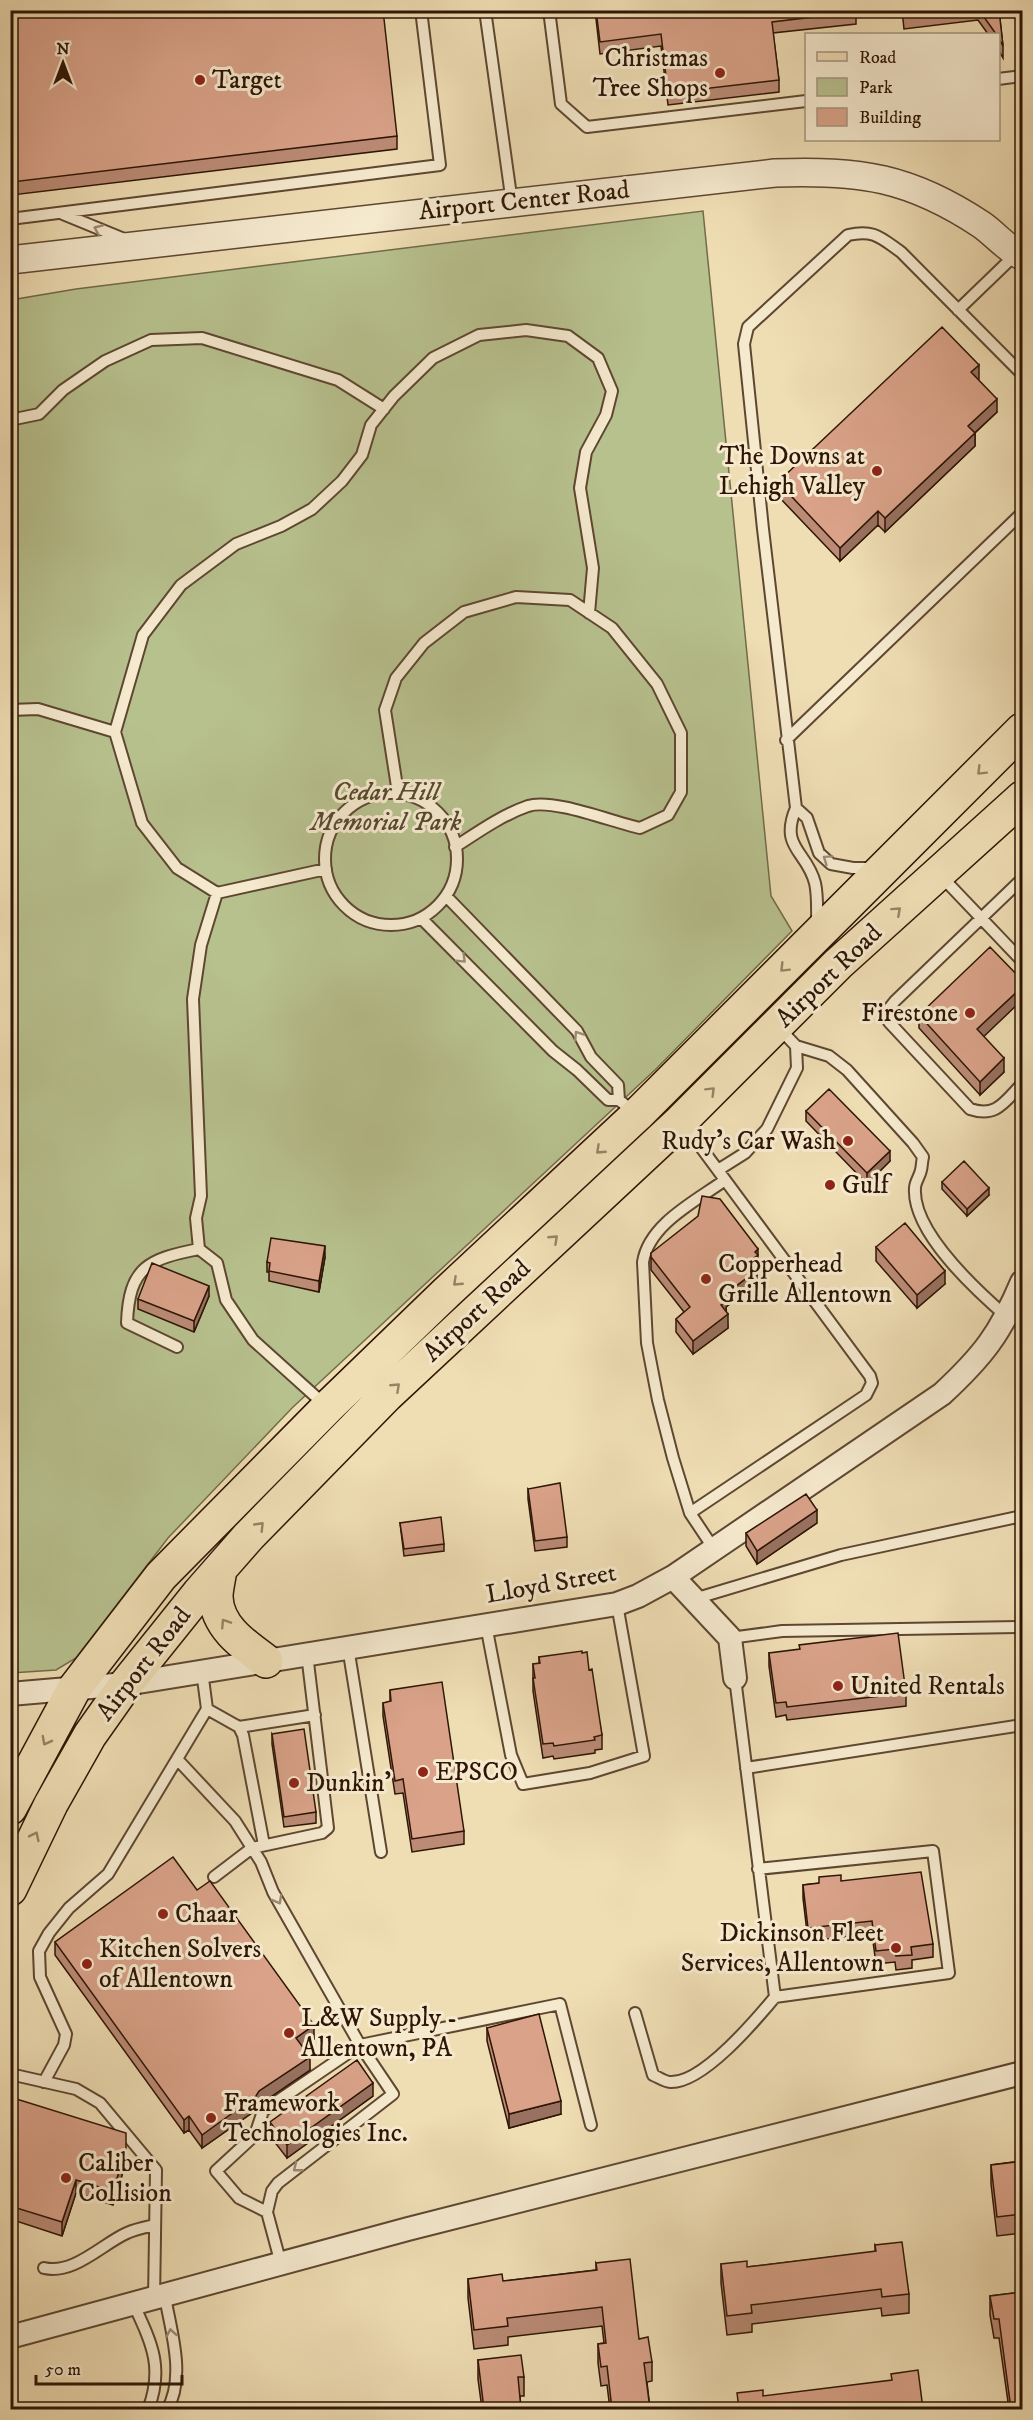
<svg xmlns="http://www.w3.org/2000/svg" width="1033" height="2420" viewBox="0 0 1033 2420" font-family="'IM FELL DW Pica',serif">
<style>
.green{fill:#b7c18e;stroke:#726b4a;stroke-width:1.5}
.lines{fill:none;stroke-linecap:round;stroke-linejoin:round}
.service-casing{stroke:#5e4731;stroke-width:14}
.minor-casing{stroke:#5e4731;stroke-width:26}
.tertiary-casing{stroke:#5e4731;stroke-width:30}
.primary-casing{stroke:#2e1505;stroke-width:36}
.service{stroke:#f5e9ce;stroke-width:10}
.minor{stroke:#f5e9ce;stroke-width:22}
.tertiary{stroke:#f5e9ce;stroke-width:27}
.primary{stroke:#efddb4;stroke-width:33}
.wall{fill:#bb8b76;stroke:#2e1505;stroke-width:1.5}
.shaded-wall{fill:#987160;stroke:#2e1505;stroke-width:1.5}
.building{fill:#d9a289;stroke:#2e1505;stroke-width:1.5}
.oneway{stroke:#9b8a74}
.oneway2{stroke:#988365}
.poi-dot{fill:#8f2418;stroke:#f5e9ce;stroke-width:2}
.labels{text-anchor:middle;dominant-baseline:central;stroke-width:6;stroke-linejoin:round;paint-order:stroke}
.poi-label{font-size:26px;fill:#2e1505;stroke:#f5e9ce;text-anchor:start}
.street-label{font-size:26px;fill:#2e1505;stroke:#f5e9ce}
.park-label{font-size:26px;font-style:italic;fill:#57492e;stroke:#f5e9ce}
</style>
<rect width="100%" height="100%" fill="#efddb4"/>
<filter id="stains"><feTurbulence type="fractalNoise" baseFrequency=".00333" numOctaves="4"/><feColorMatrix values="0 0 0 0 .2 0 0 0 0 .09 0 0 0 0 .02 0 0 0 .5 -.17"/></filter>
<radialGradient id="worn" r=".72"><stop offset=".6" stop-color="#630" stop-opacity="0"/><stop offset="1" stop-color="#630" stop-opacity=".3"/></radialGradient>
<path class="green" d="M703,211L771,896L792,931L656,1069L292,1408L168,1538L76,1658L56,1670L11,1673V300L76,289Z"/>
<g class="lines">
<defs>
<path id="service" d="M485,10L512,203
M549,10L561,104L587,127L806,101
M998,79L1022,76
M63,214L124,239
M10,219L440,165L421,10
M958,310L1016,254
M10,420L39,414L63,390L105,361L151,340L202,338L338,380L384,409
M10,710L38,709L115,732
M786,740L1022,513
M398,793L385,710L396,678L424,643L464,612L516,597L570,600L612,628L657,684L681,733V792L668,815L640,828C612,822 553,798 528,806C502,815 478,832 455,847
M325 859a66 66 0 1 1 132 0a66 66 0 1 1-132 0Z
M796,808L763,529L744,344L748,327L848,235C874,229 881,238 901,252L1022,374
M326,869L217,893L177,868L142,823L115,732L143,635L181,585L236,544L281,526L312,509L342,481L362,455L371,425L394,396L433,358L479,335L526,330L568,336L598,358L612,391L606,415L586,452L580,488L593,568L589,613
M940,875L1022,961
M1022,879L895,1001L887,1011L889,1022L970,1109C997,1118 1005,1101 1022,1084
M217,893L201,945L193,999L201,1196L196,1218L199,1249L217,1263L226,1300L253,1340L325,1405
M446,896L577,1031L591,1057L618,1085L619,1100
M421,918L553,1051L577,1070L608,1100H619L635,1113
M817,926C817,912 818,896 815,883C807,851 779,848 796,808L807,818L819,853L831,864L853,868H874
M796,1046L829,1056L847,1070L913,1143L923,1157C922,1161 922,1166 921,1170C920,1176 915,1182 915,1188C912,1232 976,1290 1007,1317
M683,1123L870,1376L872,1383L866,1395L690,1513
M718,1170L745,1153L767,1129L797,1068L796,1046L779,1028
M177,1347L127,1323C129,1267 148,1259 199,1249
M714,1549L690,1513L673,1458L658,1400L647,1343L643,1262C649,1224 696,1201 725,1180
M694,1599L841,1555L1022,1516
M486,1625L511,1755L523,1784L590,1773L644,1756L617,1604
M730,1638L782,1631L1022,1627
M348,1647L381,1852
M735,1678L775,1997L949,1973L933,1851L758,1869
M207,1709L239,1727L243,1735L264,1845
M239,1727L315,1715
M177,1759L235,1821L261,1862L273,1892L360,2045L393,2094L278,2183L272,2191L267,2212
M746,1768L1022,1725
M214,1877L252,1848L322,1833L328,1828L307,1654
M635,2013L653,2075C658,2077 665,2082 670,2082C702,2084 755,2021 775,1997
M10,2074L76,2089L100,2103L156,2170L154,2300
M44,2082L64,2045L66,2034L40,1977L39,1951L49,1933L69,1908L108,1874L207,1709L202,1671
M281,2264L267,2212L239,2198L216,2171L255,2135L263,2111L360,2045L560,2004L591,2125
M44,2268C74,2275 102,2244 127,2233C135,2229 146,2227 155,2225
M165,2297C171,2331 186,2377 167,2410
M134,2305C152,2344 164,2368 148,2410"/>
<path id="minor" d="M673,1577L730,1638L735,1678
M10,1694L126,1684L617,1604L638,1596L673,1577L942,1394C983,1356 1000,1334 1022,1282
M10,2337L408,2229L1022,2073"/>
<path id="tertiary" d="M10,260L775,173C860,170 910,177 982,225C996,235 1007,249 1022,256"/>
<path id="primary" d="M220,1569C219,1578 216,1588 216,1597C217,1627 244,1645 266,1661
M10,1808L74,1689L161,1576L328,1407L446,1293L637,1115L1022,730
M10,1889L51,1804L90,1735L126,1684L199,1593L249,1536L387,1395L681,1121L838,964L1022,798"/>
</defs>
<use href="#service" class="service-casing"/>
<use href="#minor" class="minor-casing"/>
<use href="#tertiary" class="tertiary-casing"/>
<use href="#primary" class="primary-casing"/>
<use href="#service" class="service"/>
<use href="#minor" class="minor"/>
<use href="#tertiary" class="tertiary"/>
<use href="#primary" class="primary"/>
</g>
<path class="wall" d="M10,10L397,136V149L12,195L10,182Z
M595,10H852L856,12V24L773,33L779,80V92L668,105L661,46L600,54Z
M902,10H999L1003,46V58L999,51V34H988L978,20L904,29Z
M979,379L978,380L997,412L975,433V446L885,532L878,525L840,561L778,496V482Z
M1023,981V999L983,1036L1004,1072L980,1095L919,1028V1015Z
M806,1111L890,1161L867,1184L806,1121Z
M942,1182L989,1195L967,1216L942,1189Z
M876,1247L945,1284L917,1308L876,1261Z
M651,1253L758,1263V1268L756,1269L757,1283L726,1307L728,1328L693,1354L676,1332V1319L684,1312L651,1270Z
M325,1257L319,1292L269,1281V1272H267V1262Z
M209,1296L194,1332L138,1309V1299Z
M528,1489L567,1537V1547L535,1551L528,1499Z
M400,1523L444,1544V1551L404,1556Z
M817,1523L757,1564L746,1546V1533Z
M769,1653L906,1693V1706L787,1720L786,1715L776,1717L769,1666Z
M539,1657L589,1670L602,1735V1749L595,1750V1753L554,1759L553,1756L543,1758L533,1691V1664H539Z
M390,1690L464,1831V1844L412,1852L403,1793L395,1794L383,1716V1703L390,1702Z
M272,1734L316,1812V1823L284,1827L272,1744Z
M841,1881L933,1944V1957L912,1960V1968L896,1970L895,1962L876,1964L872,1934L808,1941L803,1898V1885Z
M197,1890L314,2039L303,2047L310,2070L259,2105L256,2110L202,2148L189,2130L184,2133L55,1955V1942Z
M487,2028L561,2114L509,2128L487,2041Z
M373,2096L287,2158L270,2136V2122Z
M10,2097L126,2162L113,2205L76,2193L62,2236L10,2219Z
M1023,2161V2233L997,2236L991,2184V2165Z
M875,2245L909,2294V2313L882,2316L881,2308L752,2324V2332L727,2335L721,2283V2264L747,2267L875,2252Z
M596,2263L652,2362V2381L647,2382L650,2409H610L607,2385L601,2386L598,2363V2344L604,2343L602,2326L508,2337V2345L474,2349L468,2298V2279L503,2281L596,2270Z
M1023,2292V2409H1009L999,2338H994L990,2315V2296Z
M478,2360L524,2377V2396H520L521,2409H482L478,2379Z"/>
<path class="shaded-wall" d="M979,365V379L971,386V372Z
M997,399V412L968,439V426Z
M975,433V446L885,532V518Z
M878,511V525L840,561V548Z
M1023,986V999L977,1043V1029Z
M1004,1058V1072L980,1095V1082Z
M890,1151V1161L867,1184V1173Z
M989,1188V1195L967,1216V1209Z
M325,1246V1257L319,1292V1281Z
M758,1249V1268L750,1274V1261L755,1252Z
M757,1270V1283L726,1307V1315L721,1319L722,1297Z
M945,1271V1284L917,1308V1295Z
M209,1286V1296L194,1332V1321Z
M728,1314V1328L693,1354V1341Z
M817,1510V1523L757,1564V1551Z
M314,2025V2039L296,2052V2038Z
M310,2057V2070L259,2105L256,2110L202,2148V2135L259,2091Z
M373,2083V2096L287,2158V2145Z
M561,2101V2114L509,2128V2114Z
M189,2116V2130L184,2133V2120Z
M126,2149V2162L113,2205V2191Z
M76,2180V2193L62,2236V2222Z"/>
<path class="building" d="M10,10H383L397,136L12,182L10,168Z
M596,10H852L856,12L772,22L779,80L668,93L661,34L600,42Z
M903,10H961L904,17Z
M979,10H999L1003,46L999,39V34H996Z
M942,327L979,365L971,372L997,399L968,426L975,433L885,518L878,511L840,548L778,482Z
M990,947L1023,981V986L977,1029L1004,1058L980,1082L919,1015Z
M829,1089L890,1151L867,1173L806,1111Z
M964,1161L989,1188L967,1209L942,1182Z
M702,1196L720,1199L758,1249L755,1252L758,1255L750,1261L757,1270L722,1297L726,1302L721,1305L728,1314L693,1341L676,1319L690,1307L651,1257V1253L698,1216Z
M905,1223L945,1271L917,1295L876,1247Z
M271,1238L325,1246L319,1281L269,1271L270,1263L267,1262Z
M152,1263L209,1286L194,1321L138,1299Z
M560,1483L567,1537L535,1541L528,1489Z
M806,1494L817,1510L757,1551L746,1533Z
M441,1517L444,1544L404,1549L400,1523Z
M898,1633L906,1693L787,1707L786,1702L776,1703L769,1653L800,1649L799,1645Z
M582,1651V1653L587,1652L589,1670L592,1669L602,1735L594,1737L595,1740L554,1746L553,1743L543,1744L533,1678H535L533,1664L540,1663L539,1657Z
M442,1682L464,1831L412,1839L403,1779L395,1781L383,1703L391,1701L390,1690Z
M304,1729L316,1812L284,1817L272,1734Z
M173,1857L197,1890L210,1881L314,2025L296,2038L310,2057L259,2091L256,2096L202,2135L189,2116L184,2120L55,1942Z
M921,1872L933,1944L911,1947L912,1955L896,1956L895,1949L876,1951L872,1921L808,1928L803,1885L819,1883V1877L841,1875V1881Z
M539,2014L561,2101L509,2114L487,2028Z
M357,2060L373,2083L287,2145L270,2122Z
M10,2097L126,2133V2149L113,2191L76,2180L62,2222L10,2206Z
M1023,2161V2214L997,2217L991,2165Z
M902,2242L909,2294L882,2297L881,2289L751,2305L752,2313L727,2316L721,2264L747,2261V2267L876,2251L875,2245Z
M630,2259L639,2339L648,2337L652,2362L644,2363L650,2409H612L607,2366L601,2367L598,2344L606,2343L602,2307L507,2318L508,2326L474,2330L468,2279L502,2274L503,2281L597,2270L596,2263Z
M1023,2292V2409H1011L999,2319H994L990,2296Z
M521,2355L524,2377H518L521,2409H484L478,2360Z
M918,2370L923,2409H739L737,2393L763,2390V2396L892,2380L891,2374Z"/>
<defs><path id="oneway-chevron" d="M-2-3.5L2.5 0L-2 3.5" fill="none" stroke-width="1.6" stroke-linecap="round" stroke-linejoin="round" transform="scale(1.5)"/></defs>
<g class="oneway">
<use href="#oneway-chevron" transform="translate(98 229) rotate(-157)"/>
<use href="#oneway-chevron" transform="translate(827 859) rotate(-145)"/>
<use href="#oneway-chevron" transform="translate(462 959) rotate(45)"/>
<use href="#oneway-chevron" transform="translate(578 1035) rotate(-123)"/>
<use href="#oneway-chevron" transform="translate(278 1900) rotate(61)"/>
<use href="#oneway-chevron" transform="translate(297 2168) rotate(142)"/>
<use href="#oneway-chevron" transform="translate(171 2333) rotate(-100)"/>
</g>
<g class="oneway2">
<use href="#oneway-chevron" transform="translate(981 771) rotate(135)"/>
<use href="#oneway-chevron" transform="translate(897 911) rotate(-42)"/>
<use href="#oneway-chevron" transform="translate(784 968) rotate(135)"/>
<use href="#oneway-chevron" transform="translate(711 1091) rotate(-45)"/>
<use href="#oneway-chevron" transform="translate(600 1150) rotate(137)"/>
<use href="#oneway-chevron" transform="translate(554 1239) rotate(-43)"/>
<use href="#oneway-chevron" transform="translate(457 1282) rotate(137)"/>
<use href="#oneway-chevron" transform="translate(396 1387) rotate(-43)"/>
<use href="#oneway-chevron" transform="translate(260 1526) rotate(-46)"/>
<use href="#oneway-chevron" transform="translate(225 1623) rotate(-123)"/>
<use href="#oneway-chevron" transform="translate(46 1741) rotate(118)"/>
<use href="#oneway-chevron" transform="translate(35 1836) rotate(-64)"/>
</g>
<g class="poi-dot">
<circle cx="720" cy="73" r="6"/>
<circle cx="200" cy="80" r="6"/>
<circle cx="877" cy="471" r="6"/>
<circle cx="970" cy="1013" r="6"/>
<circle cx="848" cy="1141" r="6"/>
<circle cx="830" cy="1185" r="6"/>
<circle cx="706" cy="1279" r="6"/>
<circle cx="838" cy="1686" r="6"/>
<circle cx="423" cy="1772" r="6"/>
<circle cx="294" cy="1783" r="6"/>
<circle cx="163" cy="1914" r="6"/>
<circle cx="896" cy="1948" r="6"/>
<circle cx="87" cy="1964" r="6"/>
<circle cx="289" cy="2033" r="6"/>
<circle cx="211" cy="2118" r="6"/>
<circle cx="66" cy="2178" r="6"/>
</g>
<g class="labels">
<g class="poi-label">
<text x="708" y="58" text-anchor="end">Christmas<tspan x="708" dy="30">Tree Shops</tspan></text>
<text x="212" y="80">Target</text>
<text x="865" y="456" text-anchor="end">The Downs at<tspan x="865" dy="30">Lehigh Valley</tspan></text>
<text x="958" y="1013" text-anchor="end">Firestone</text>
<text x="836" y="1141" text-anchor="end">Rudy's Car Wash</text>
<text x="842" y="1185">Gulf</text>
<text x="718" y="1264">Copperhead<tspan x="718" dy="30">Grille Allentown</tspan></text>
<text x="850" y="1686">United Rentals</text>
<text x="435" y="1772">EPSCO</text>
<text x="306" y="1783">Dunkin'</text>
<text x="175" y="1914">Chaar</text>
<text x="884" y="1933" text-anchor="end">Dickinson Fleet<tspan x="884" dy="30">Services, Allentown</tspan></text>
<text x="99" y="1949">Kitchen Solvers<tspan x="99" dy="30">of Allentown</tspan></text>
<text x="301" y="2018">L&amp;W Supply -<tspan x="301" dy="30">Allentown, PA</tspan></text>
<text x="223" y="2103">Framework<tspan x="223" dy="30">Technologies Inc.</tspan></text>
<text x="78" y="2163">Caliber<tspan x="78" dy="30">Collision</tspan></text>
</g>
<g class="street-label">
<text transform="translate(524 201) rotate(-6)">Airport Center Road</text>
<text transform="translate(829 976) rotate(-44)">Airport Road</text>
<text transform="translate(477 1311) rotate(-43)">Airport Road</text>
<text transform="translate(551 1584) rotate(-10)">Lloyd Street</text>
<text transform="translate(144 1664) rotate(-52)">Airport Road</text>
</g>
<g class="park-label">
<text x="386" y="792">Cedar Hill<tspan x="386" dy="30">Memorial Park</tspan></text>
</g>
</g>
<rect width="1033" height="2420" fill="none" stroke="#efddb4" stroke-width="36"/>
<rect x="12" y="12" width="1009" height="2396" fill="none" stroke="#2e1505" stroke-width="3"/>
<rect x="18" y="18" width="997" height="2384" fill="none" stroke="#2e1505" stroke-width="1.5"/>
<rect x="805" y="33" width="195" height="108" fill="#f5e9ce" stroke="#a5947e" stroke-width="1.5"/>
<rect x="817" y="52" width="30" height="9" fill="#efddb4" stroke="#a5947e" stroke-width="1.5"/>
<text x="859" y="63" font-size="18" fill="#2e1505">Road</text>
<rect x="817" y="78" width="30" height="18" fill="#b7c18e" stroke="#a5947e" stroke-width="1.5"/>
<text x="859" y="93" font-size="18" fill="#2e1505">Park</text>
<rect x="817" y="108" width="30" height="18" fill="#d9a289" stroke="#a5947e" stroke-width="1.5"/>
<text x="859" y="123" font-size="18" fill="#2e1505">Building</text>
<g transform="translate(63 63)" stroke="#f5e9ce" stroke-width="4.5" paint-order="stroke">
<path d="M0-4.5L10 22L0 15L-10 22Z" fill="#2e1505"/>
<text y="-9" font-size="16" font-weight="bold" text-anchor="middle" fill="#2e1505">N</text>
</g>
<path d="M36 2375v9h146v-9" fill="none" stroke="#2e1505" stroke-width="3"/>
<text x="45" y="2375" font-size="18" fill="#2e1505" stroke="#f5e9ce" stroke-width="4.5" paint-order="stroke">50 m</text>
<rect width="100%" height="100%" filter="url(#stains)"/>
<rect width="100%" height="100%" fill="url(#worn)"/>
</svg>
